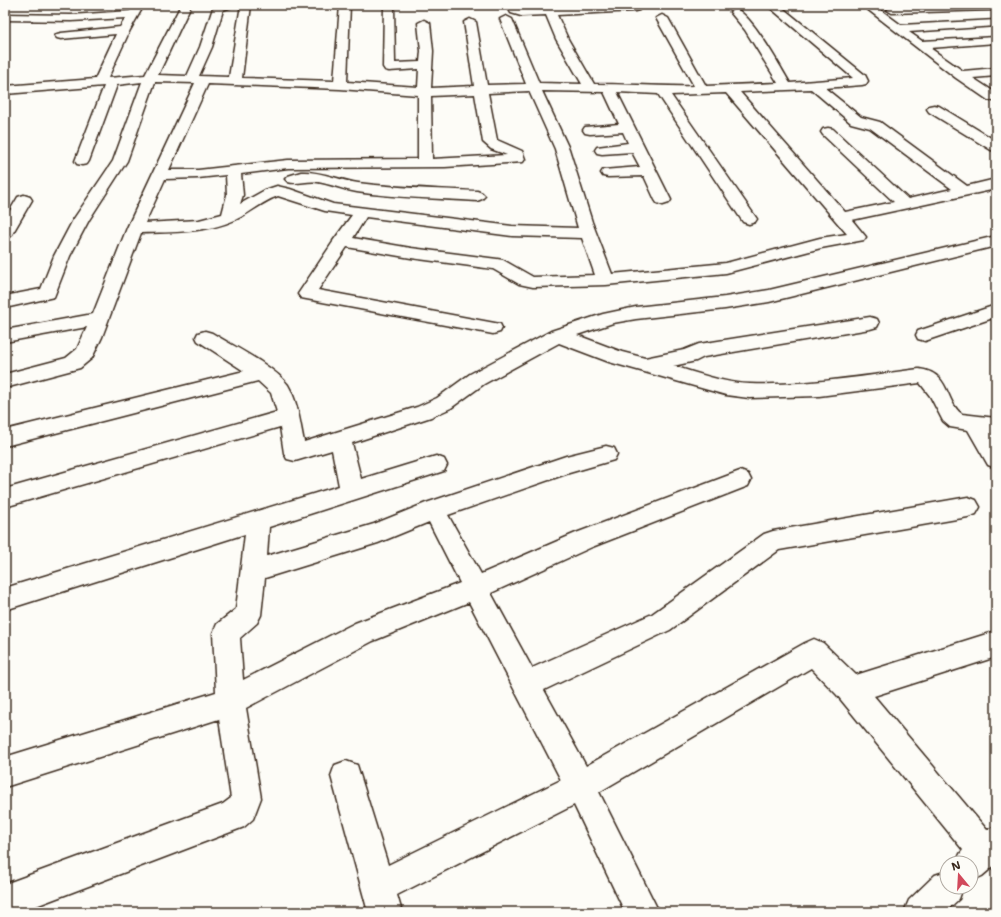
<svg xmlns="http://www.w3.org/2000/svg" width="1001" height="917" viewBox="0 0 1001 917" font-family="'Shantell Sans',sans-serif">
<style>
.lines{fill:none;stroke-linecap:round;stroke-linejoin:round}
.minor-casing{stroke:#3b2a1e;stroke-width:3}
.minor{fill:#fdfcf7;fill-rule:evenodd}
</style>
<rect width="100%" height="100%" fill="#fdfcf7"/>
<filter id="ink" filterUnits="userSpaceOnUse"><feTurbulence type="fractalNoise" baseFrequency=".025" numOctaves="2"/><feDisplacementMap in="SourceGraphic" scale="8" xChannelSelector="R" yChannelSelector="G"/><feConvolveMatrix kernelMatrix="1 2 1 2 8 2 1 2 1" color-interpolation-filters="sRGB"/></filter>
<g filter="url(#ink)">
<g class="lines">
<defs>
<path id="minor" d="M134,5H144L130,30L108,78L145,75L181,5H191L158,75L187,76L200,47L213,8L216,5H232L231,7L223,10L212,47L199,76L229,77L241,5H251L242,78L334,81L340,5H350L347,82L418,87L419,69L389,71L385,70L383,67L384,5H394L395,63L420,62L421,51L418,23L424,20L430,23L433,51L431,88L474,86L464,22L470,19L476,22L487,85L526,84L500,19L506,16L512,19L539,83L582,84L556,39L546,15L521,16L511,13L507,5H517L519,9L522,10L543,9L542,5H552L554,8L640,5L639,10L635,11L557,15L568,39L594,84C628,84 661,87 694,86L656,18L662,15L668,18L706,86L778,83L745,30L730,12L735,9C751,13 781,68 790,83L853,78L767,5H779L865,75L868,81L866,84L862,85L825,88L861,117L880,122L967,186L996,179V189L852,220L866,237L864,240L821,248L726,273L606,285L533,287L519,284L493,269L411,258L347,247L318,290L500,324L502,328L500,332L493,334L301,298L298,294L333,242V241L352,215L325,211L278,196C263,201 250,213 235,220C206,233 173,232 141,233L102,337L92,358L80,368L5,388V374L66,358L77,349L87,327L5,342V330L93,314L127,228L195,83L155,82L127,161L89,220L70,256L54,297L5,308V296L41,289L54,256L73,220L113,161L142,82L117,85L89,161L87,164L82,165L77,164L75,161L104,86L5,94V86L95,79L116,34L61,39L57,38L55,36L57,34L61,33L120,27L126,18L71,21L5,20V14L71,15L130,11ZM208,84L340,89L418,95V159L288,160L198,170H169ZM811,89L851,123L870,128L952,189L908,199L833,129L828,128L823,129L821,132L823,135L894,202L845,212L740,92ZM529,91L555,149L578,228L512,226L333,204L290,189L277,186L265,190L240,204L243,195L241,174L288,168L445,167L523,162L525,159L522,151L497,140L488,93ZM542,91L604,92L619,124L585,127L583,130L585,133L590,134L623,132L628,143L597,147L595,150L597,153L602,154L632,152L640,167L603,170L601,173L603,176L608,177L644,176L655,200L657,203L663,205L669,203L671,200L617,92L658,94L743,222L749,224L755,222L757,219L671,95L726,93L847,234L820,238L726,263L612,274L592,222L569,149ZM475,94L483,142L491,149L507,155L432,159L431,96ZM226,175L227,195L222,214L199,220L145,223L165,179L198,178ZM366,217L512,236L582,238L595,275L533,277L503,260L497,259L411,248L353,238Z
M862,5H874L901,25L996,20V26L909,32L922,41L996,37V43L930,48L963,71L996,68V76L973,78L996,93V100H988L956,78Z
M950,5H995L996,8L991,10L892,13L887,10L892,7Z
M934,105L939,106L996,141V151L991,150L929,112L927,109L929,106Z
M301,172C321,171 338,180 358,183C397,188 437,189 477,191L482,193L485,196L482,199L477,201C437,198 396,198 357,192C344,190 331,184 318,182C308,180 297,185 288,182L285,179L288,176Z
M24,195L30,197L32,200L11,236L5,238V219L18,197Z
M996,236V246L769,302L725,309L636,319L613,323L577,335L622,352L645,358L684,350L699,344L870,317L877,319L879,323L877,327L870,329L704,357L696,361L673,366C698,373 723,383 750,384C806,386 863,376 919,369C951,373 944,401 962,414L996,418V434L992,433L996,440V468L988,465L968,430L950,427L943,421L930,396L920,383L819,396L749,398L726,395L609,362L559,343L484,384L451,408L431,417L352,443L361,479L436,456L444,459L447,465L444,471L269,527L267,556L374,524L426,503L566,456L606,446L614,448L617,454L614,460L569,473L448,515L481,574L576,533L732,474L740,471L748,474L751,480L748,486L592,547L491,593L532,668L652,614L764,534L773,531L968,497L976,500L980,507L976,514L968,517L779,550L670,630L544,690L586,766L805,643L814,639L823,643L856,675L996,631V657L874,696L987,830L996,826V864L982,876L971,881V863H956L960,854L963,850L837,695L811,668L599,792L659,912H625L574,805L397,895L402,912H368L331,776L335,765L346,761L357,765L388,865L561,780L469,602L373,641L246,708L261,798L253,819L244,827L20,912H5V884L223,804L231,798L219,719L5,787V757L216,692L213,633L217,624L236,609L245,534L5,610V588L339,486L332,450L295,461L287,459L284,453L280,427L5,507V489L277,412L271,393L258,381L5,446V430L244,371L198,341L196,337L198,333L205,331L212,333C233,346 274,366 288,385C298,402 300,423 304,442L417,407L437,398L470,374L551,331L603,314L636,307L725,297L769,290ZM429,522L460,583L355,623L243,680L240,638L257,623L261,615L265,578L378,543Z
M996,305V317L925,341L918,339L916,335L918,331Z
M947,871V887H963L959,899L945,912H904L909,900L935,875Z"/>
</defs>
<use href="#minor" class="minor-casing"/>
<use href="#minor" class="minor"/>
</g>
</g>
<rect width="1001" height="917" fill="none" stroke="#fdfcf7" stroke-width="20"/>
<rect x="10" y="10" width="981" height="897" fill="none" stroke="#3b2a1e" stroke-width="1.5" filter="url(#ink)"/>
<g transform="translate(959 875) rotate(342)"><circle r="19" fill="#fdfcf7" stroke="#afa8a0"/>
<path d="M0-3L7 15L0 10L-7 15Z" fill="#d1495b"/>
<text y="-6" font-size="11" font-weight="bold" text-anchor="middle" fill="#3b2a1e">N</text>
</g>
</svg>
